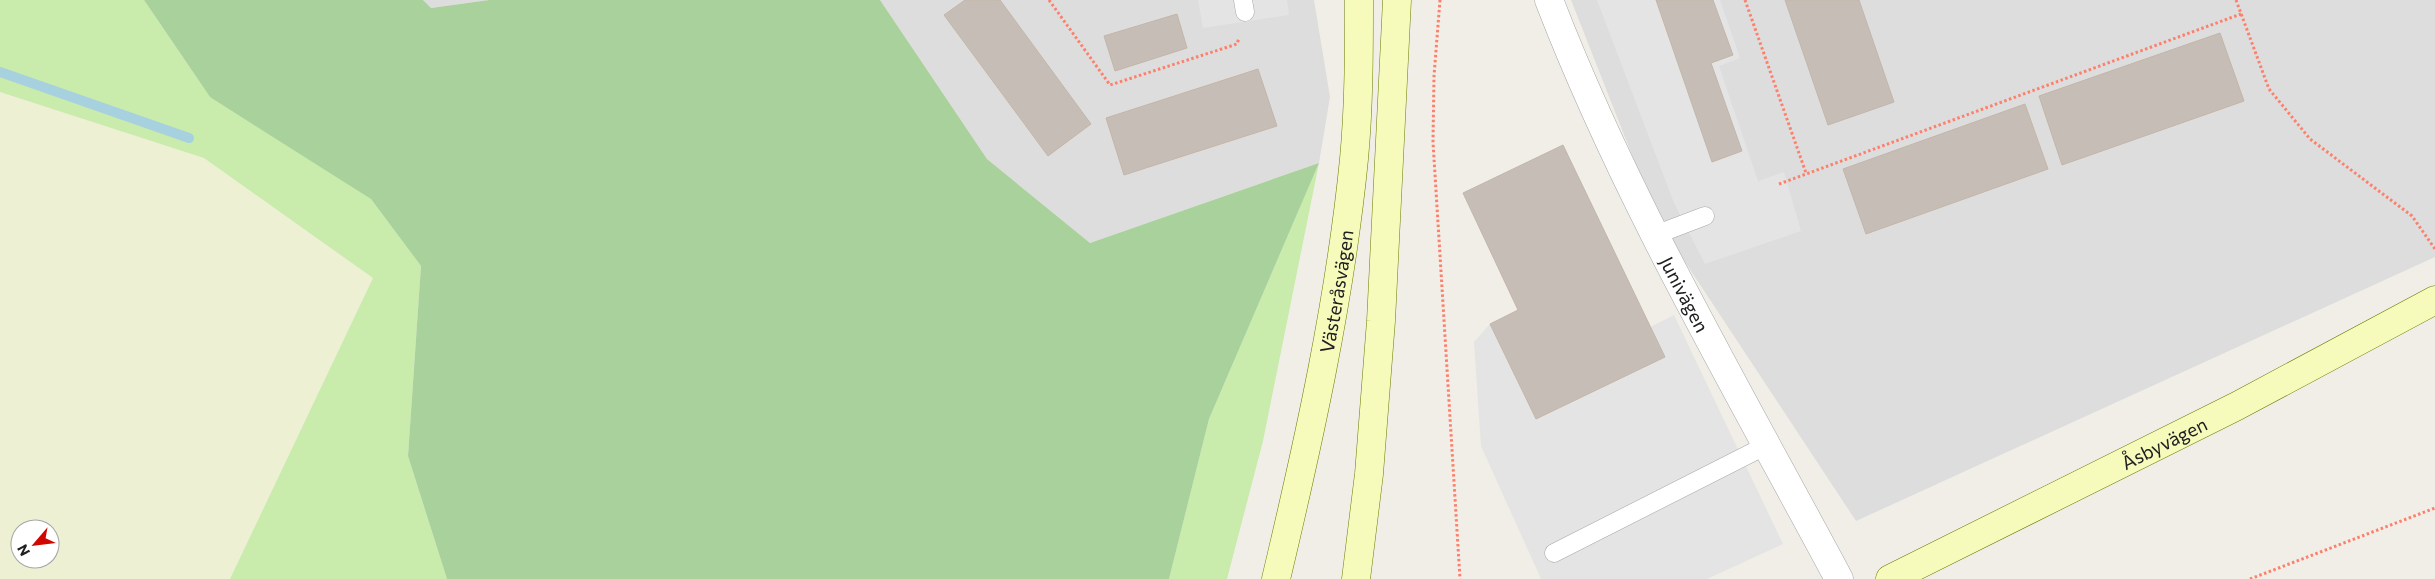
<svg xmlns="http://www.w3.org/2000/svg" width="2435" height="579" viewBox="0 0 2435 579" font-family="Commissioner,sans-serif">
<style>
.residential{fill:#dedddd}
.farmland{fill:#edf0d2;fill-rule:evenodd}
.grass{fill:#c9ebac}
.forest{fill:#a9d19b}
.parking{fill:#e4e4e4}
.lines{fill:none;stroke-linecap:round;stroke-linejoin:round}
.stream{stroke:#a7d1df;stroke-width:10}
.building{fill:#c6beb6;stroke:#c3b5a9}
.lane-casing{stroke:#a7a7a7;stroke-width:19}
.street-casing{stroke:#a7a7a7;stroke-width:29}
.secondary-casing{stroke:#6b7c03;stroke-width:29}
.path{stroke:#fc806c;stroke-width:3;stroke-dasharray:2.5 2.5;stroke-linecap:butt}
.lane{stroke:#fff;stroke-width:18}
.street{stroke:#fff;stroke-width:28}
.secondary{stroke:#f6fbbb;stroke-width:28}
.labels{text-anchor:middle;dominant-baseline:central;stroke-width:4;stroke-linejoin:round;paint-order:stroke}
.street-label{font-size:19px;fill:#202020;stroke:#fff}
</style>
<rect width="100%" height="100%" fill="#f1eee7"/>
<path class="residential" d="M423,0H489L430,8Z
M880,0H1314L1330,97L1319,163L1090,243L987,159Z
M1571,0H2435V257L1856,521L1658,221Z"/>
<path class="farmland" d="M0,92L204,158L373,278L230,579H0ZM20,529H50V559H20Z"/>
<path class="grass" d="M0,0H144L210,97L219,100L371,199L421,266L408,456L447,579H230L373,278L204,158L0,92Z
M1319,163L1263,441L1227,579H1169L1209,419Z"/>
<path class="forest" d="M144,0H423L431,8L489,0H880L987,159L1090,243L1319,163L1209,419L1169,579H447L408,456L421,266L371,199L210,97Z"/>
<path class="parking" d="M1198,0H1287L1289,15L1203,28Z
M1597,0H1720L1740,58L1719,66L1758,181L1784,172L1801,231L1705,264L1674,203Z
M1674,315L1783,544L1707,579H1541L1481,446L1474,342L1490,324L1536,419L1665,357L1650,327Z"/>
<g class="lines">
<path class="stream" d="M0,72L189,138"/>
</g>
<path class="building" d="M965,0H1000L1091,124L1048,156L944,15Z
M1656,0H1713L1733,55L1711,63L1742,151L1712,162Z
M1785,0H1859L1894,102L1828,125Z
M1177,14L1187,48L1115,71L1104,36Z
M2220,33L2244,101L2062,165L2039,96Z
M1258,69L1277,126L1124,175L1106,118Z
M2025,104L2048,169L1866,234L1843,169Z
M1563,145L1665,357L1536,419L1490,324L1518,310L1463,193Z"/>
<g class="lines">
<defs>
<path id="lane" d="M1243,0L1245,12
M1655,235L1705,216
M1554,553L1767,445"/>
<g id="street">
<path id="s1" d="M1549,0C1626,200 1738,390 1839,579"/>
</g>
<g id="secondary">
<path id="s2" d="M1276,579C1309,440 1340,301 1354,159C1359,106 1359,53 1359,0"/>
<path d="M1356,579L1369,474L1381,321L1397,0"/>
<path id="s3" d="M1890,579L2237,406L2435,300"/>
</g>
</defs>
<use href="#lane" class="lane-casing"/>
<use href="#street" class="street-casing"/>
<use href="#secondary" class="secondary-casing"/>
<path class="path" d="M1049,0L1110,85L1237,44L1239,38
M1440,0L1434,76L1433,142L1460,579
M1745,0L1806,173
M2236,0L2269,89L2310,139L2412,216L2435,249
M1779,184L2241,14
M2250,579L2435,508"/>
<use href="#lane" class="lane"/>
<use href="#street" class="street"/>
<use href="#secondary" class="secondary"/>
</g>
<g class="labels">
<g class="street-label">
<text stroke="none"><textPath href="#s2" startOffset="294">Västeråsvägen</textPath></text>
<text stroke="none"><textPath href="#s1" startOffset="324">Junivägen</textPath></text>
<text stroke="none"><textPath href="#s3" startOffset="306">Åsbyvägen</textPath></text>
</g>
</g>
<g transform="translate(35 544) rotate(242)"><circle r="24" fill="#ffffff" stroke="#a6a6a6"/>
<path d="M0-4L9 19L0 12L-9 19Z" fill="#d10600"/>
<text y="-8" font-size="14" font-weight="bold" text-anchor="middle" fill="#202020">N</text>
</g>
</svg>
